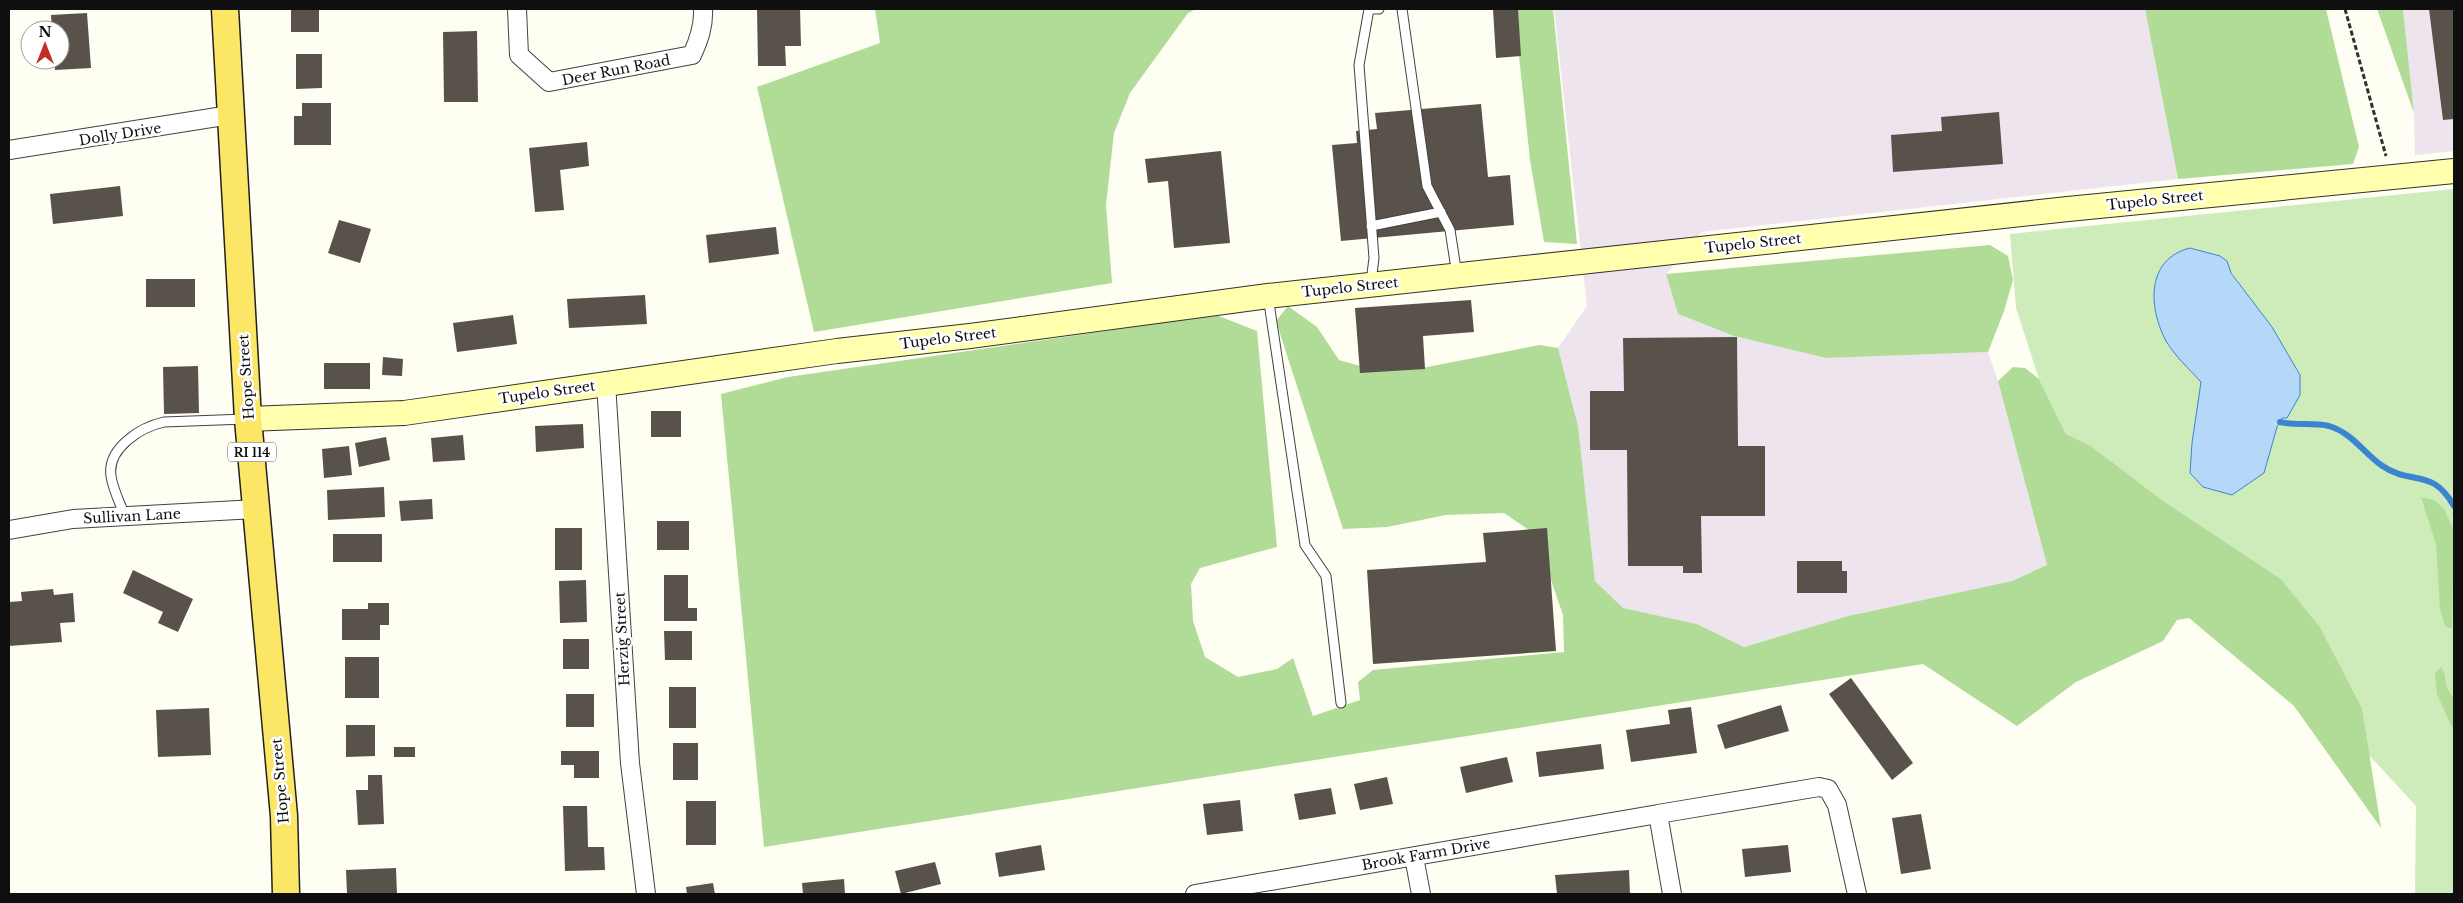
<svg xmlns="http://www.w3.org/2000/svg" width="2463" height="903" viewBox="0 0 2463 903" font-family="'Libre Baskerville',serif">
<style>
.industrial{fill:#eee4ee}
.green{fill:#ceebba}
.forest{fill:#b0dc98}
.water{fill:#b5d7f8;stroke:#3a84d1}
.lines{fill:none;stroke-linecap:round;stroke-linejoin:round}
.stream{stroke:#3a84d1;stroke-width:6}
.building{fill:#58524b}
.lane-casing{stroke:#424242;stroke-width:11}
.street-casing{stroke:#424242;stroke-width:20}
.secondary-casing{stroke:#313131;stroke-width:26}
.primary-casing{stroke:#202020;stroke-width:29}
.path{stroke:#313131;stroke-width:3;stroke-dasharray:5 2.5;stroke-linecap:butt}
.lane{stroke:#fff;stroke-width:9}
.street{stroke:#fff;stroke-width:18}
.secondary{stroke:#ffffad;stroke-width:24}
.primary{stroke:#fbe765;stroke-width:26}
.labels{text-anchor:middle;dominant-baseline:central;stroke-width:5;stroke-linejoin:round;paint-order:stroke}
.shield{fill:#fff;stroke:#575757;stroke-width:1}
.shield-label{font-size:12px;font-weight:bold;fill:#0f0f0f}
.street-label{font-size:14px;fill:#0f0f0f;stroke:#fff}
</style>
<rect width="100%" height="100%" fill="#fffef2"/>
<path class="industrial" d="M1554,9H2145L2178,179L1702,232L1666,274L1678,314L1734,336L1826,358L1988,352L1998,381L2047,565L2012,581L1848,616L1744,647L1697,624L1622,608L1595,581L1578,426L1558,348L1587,306Z
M2403,9H2454V151L2415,155L2414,113Z"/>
<path class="green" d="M2454,189V894H2415L2416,806L2369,755L2362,708L2320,627L2281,579L2162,500L2091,446L2066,434L2039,379L2016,308L2010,234Z"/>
<path class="forest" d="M875,9H1196L1188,13L1130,93L1114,133L1106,205L1112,283L814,332L757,87L880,43Z
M1514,9H1553L1577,244L1544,242L1530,160Z
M2145,9H2326L2359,147L2353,164L2178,179Z
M2377,9H2403L2414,113Z
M1990,245L2008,256L2013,280L2004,311L1988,352L1826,358L1734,336L1678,314L1666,274Z
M1288,306L1317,327L1339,360L1378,371L1417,369L1540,345L1558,348L1578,426L1595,581L1623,608L1697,624L1744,647L1848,616L2012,581L2047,565L1998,381L2013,367L2025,368L2039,379L2066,434L2091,446L2162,500L2281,579L2320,627L2362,708L2381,828L2294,706L2189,618L2177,620L2163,641L2076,682L2017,726L1923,664L764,847L721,394L788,377L1216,315L1257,331L1277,547L1200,568L1191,584L1193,621L1205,657L1238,677L1277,669L1293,658L1313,716L1360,700L1358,682L1373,670L1564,652L1563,615L1535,534L1504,513L1446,515L1387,527L1343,529L1276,321Z
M2421,497L2434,500L2444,509L2454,530L2452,629L2445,626L2440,609L2436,544Z
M2441,667C2449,677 2441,684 2454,698V732L2437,694L2435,673Z"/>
<path class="water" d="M2190,248L2220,256L2227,261L2231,273L2272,327L2300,375V395L2287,418H2282L2277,427L2264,473L2232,495L2203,487L2190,473L2192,443L2201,382C2189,369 2175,356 2166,341C2148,307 2146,259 2190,248Z"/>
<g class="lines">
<path class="stream" d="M2280,422C2296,426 2314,422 2329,426C2352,433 2363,452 2381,465C2412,487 2431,466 2454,506"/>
</g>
<path class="building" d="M291,9H319V32H291Z
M757,9H800L801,46H785L786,66H758Z
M1493,9H1518L1521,56L1496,58Z
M2429,9H2454V119L2443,120Z
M87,13L91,68L55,70L54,60H60V30H52L51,15Z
M477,31L478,102H444L443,32Z
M296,54H322V88L296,89Z
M302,103H331V145H294V116H302Z
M1481,104L1488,177L1510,175L1514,225L1341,241L1332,145L1357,143L1356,131L1377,129L1375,113Z
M1999,112L2003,164L1893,172L1891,135L1942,131L1941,117Z
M587,142L589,166L560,170L564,210L535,212L529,148Z
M1221,151L1230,243L1174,248L1168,181L1148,183L1145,159Z
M120,186L123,216L53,224L50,194Z
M339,220L371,229L360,263L328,253Z
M776,227L779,254L709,263L706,235Z
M146,279H195V307H146Z
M645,295L647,324L569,328L567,299Z
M1471,300L1474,332L1423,336L1425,369L1360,373L1355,308Z
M513,315L517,344L457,352L453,323Z
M1737,337L1738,446H1765V516H1701L1702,573H1683V566H1628L1627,450H1590V391H1624L1623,338Z
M383,357L403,359L402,376L382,375Z
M324,363H370V389H324Z
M198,366L199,413L164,414L163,367Z
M651,411H681V437H651Z
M583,424L584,448L536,452L535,426Z
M463,435L465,460L433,462L431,438Z
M386,437L390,460L359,467L355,443Z
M349,446L352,475L324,478L322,449Z
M384,487L385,517L328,520L327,490Z
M432,499L433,519L401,521L399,501Z
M657,521H689V550H657Z
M555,528H582V570H555Z
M1547,528L1556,651L1373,664L1367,570L1486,562L1483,533Z
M333,534H382V562H333Z
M1797,561H1842V571H1847V593H1797Z
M133,570L193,599L178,632L158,623L163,612L123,593Z
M664,575H688V608H697V621H664Z
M586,580L587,622L560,623L559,581Z
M53,589L54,595L73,593L75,622L60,623L62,642L9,646V602L22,601L21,592Z
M368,603H389V625H380V640H342V609H368Z
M664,631H692V660H665Z
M563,639H589V669H563Z
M345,657H379V698H345Z
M1851,678L1913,763L1892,780L1829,694Z
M669,687H696V728H669Z
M566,694H594V727H566Z
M1781,705L1789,731L1725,749L1717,725Z
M1691,707L1697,753L1631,762L1626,730L1670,724L1668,710Z
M209,708L211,755L158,757L156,710Z
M346,725H375V756L346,757Z
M673,743H698V780H673Z
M1601,744L1604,769L1539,777L1536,752Z
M394,747H415V757H394Z
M561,751H599V778H574V765H561Z
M1507,757L1513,782L1466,793L1460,767Z
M368,775H382L384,824L358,825L356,790H368Z
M1387,777L1393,804L1360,810L1354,784Z
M1331,788L1336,814L1299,820L1294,794Z
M1240,800L1243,831L1207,835L1203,804Z
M686,801H716V845H686Z
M563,806H587L588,847H604L605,870L565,871Z
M1921,814L1931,869L1901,874L1892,818Z
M1041,845L1045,870L999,877L995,853Z
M1788,845L1791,872L1745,877L1742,849Z
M935,862L941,884L901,894L895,871Z
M396,868L397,894H347L346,870Z
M1629,870L1630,894H1557L1555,875Z
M844,879L845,894H803L802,883Z
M713,883L715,894H687L686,887Z"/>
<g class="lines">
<defs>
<path id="lane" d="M1402,9L1427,186L1450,230L1457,275
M1371,226L1441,212
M1371,282L1374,258L1359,65L1369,9H1379
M1268,296L1305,545L1326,576L1341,703
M125,516C120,503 113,490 111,476C107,448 141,427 164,422L246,419"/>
<path id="street" d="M517,9L519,55L549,82L692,55C699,40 704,26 703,9
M9,150L230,115
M606,383L630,763L646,894
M9,530L73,519L257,509
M1414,857L1421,894
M1195,894L1658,814
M1672,894L1658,814L1819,787L1828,789L1837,805L1857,894"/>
<path id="secondary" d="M248,419L404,413L837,351L970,336L1268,296L2068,209L2454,171"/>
<path id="primary" d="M225,9L248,419L284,816L286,894"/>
</defs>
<use href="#lane" class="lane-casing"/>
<use href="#street" class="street-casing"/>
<use href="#secondary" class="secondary-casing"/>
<use href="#primary" class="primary-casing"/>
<path class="path" d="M2345,9L2386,156"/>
<use href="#lane" class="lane"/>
<use href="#street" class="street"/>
<use href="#secondary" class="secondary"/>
<use href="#primary" class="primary"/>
</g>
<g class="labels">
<rect class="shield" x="228" y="442.5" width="48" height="19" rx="4"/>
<g class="shield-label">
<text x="252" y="452">RI 114</text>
</g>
<g class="street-label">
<text transform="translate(616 70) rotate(-11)">Deer Run Road</text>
<text transform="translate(120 134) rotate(-9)">Dolly Drive</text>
<text transform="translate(2155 200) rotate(-6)">Tupelo Street</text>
<text transform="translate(1753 243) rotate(-6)">Tupelo Street</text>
<text transform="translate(1350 287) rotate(-6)">Tupelo Street</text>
<text transform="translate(948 338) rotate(-7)">Tupelo Street</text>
<text transform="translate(246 377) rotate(-94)">Hope Street</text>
<text transform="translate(547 392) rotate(-8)">Tupelo Street</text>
<text transform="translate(132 516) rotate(-3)">Sullivan Lane</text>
<text transform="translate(622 639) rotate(-93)">Herzig Street</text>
<text transform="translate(280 781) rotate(-95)">Hope Street</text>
<text transform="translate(1426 854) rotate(-10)">Brook Farm Drive</text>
</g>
</g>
<rect width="2463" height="903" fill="none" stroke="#0f0f0f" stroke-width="20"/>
<g transform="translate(45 45)"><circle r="24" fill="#ffffff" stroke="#9f9f9f"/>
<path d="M0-4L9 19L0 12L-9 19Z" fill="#c42d23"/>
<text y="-8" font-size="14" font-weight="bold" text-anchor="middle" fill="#0f0f0f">N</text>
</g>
</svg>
